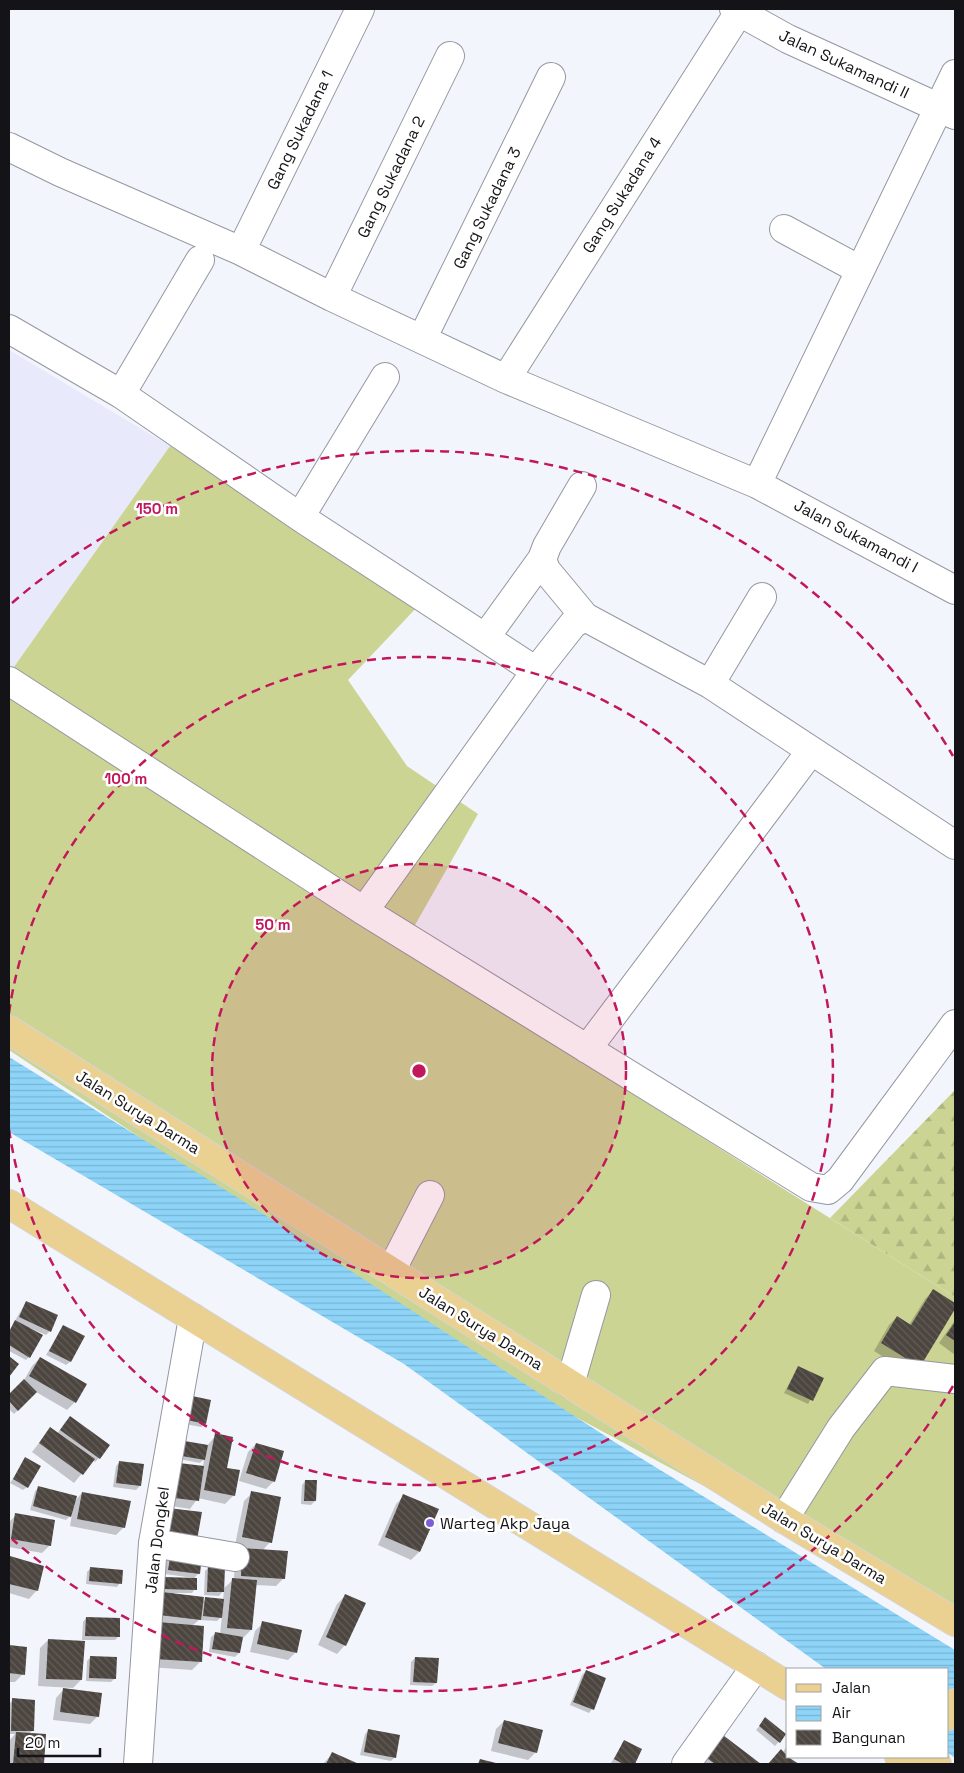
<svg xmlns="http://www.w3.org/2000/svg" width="964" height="1773" viewBox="0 0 964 1773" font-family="'Space Grotesk',sans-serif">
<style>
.built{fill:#e8eafc}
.grass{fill:#ccd493}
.forest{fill:url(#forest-firs)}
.water{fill:url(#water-rules)}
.shadow{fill:#0003}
.building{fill:url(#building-back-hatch)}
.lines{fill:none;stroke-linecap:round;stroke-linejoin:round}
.minor-casing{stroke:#9597a1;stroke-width:30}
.major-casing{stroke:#d5d5d5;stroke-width:30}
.minor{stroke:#fff;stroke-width:28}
.major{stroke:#ead091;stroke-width:28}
.ring{fill:none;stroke:#c2185b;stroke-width:2.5;stroke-dasharray:9 6}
.poi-dot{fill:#7a5fd9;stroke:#fff;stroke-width:2}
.labels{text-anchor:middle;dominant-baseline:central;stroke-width:5;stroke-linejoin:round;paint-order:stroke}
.street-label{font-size:16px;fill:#141418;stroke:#fff}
.poi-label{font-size:16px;fill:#141418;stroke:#fff;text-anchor:start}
.centre{fill:#c2185b;stroke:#fff;stroke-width:2.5}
.ring-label{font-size:15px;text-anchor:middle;font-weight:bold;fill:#c2185b;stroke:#fff;stroke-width:5;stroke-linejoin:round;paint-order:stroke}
</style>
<defs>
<pattern id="forest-firs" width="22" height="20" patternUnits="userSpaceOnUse" patternTransform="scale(1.25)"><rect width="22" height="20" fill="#ccd493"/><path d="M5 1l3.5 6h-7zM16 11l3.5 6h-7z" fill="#aeb57e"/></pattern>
<pattern id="water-rules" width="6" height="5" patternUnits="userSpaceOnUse" patternTransform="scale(1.25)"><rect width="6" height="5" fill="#8dd4f8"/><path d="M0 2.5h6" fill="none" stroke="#79b5d4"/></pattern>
<pattern id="building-back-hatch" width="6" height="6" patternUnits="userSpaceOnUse" patternTransform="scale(1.25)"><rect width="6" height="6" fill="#4d4640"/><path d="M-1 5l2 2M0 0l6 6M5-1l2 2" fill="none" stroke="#625d58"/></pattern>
</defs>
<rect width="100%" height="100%" fill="#f3f5fd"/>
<path class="built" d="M9,350L170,446L9,674Z"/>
<path class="grass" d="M170,446L421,603L348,680L407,766L478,814L402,948L955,1297V1629L778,1526L559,1408L377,1296L9,1050V674Z"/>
<path class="forest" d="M955,1090V1297L830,1218Z"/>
<path class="water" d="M9,1057L240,1199L616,1443L955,1650V1758L948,1753V1669H826L404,1364L9,1132Z"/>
<path class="shadow" d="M933,1291L955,1306L919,1366L911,1374L874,1351L889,1325L897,1317L909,1325L925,1299Z
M26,1302L50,1331L46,1335L30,1328L29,1357L26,1360L9,1351V1331Z
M955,1320V1355L939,1343Z
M63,1326L70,1362L66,1365L46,1355Z
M40,1358L75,1402L67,1410L36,1392L14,1414L9,1409V1396L23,1382L32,1366Z
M798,1367L822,1379L808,1404L784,1393Z
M179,1399L205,1424L201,1427L174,1422Z
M66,1421L108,1445L99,1458L95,1462L93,1460L74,1483L32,1452L50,1429L57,1434Z
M216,1435L233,1496L225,1504L198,1498L190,1509L166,1505L203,1467L204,1459L200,1463L173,1458L207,1446Z
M256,1444L274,1481L266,1489L239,1481L248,1452Z
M26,1459L27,1487L23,1490L10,1483Z
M120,1462L140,1486L136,1490L113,1487L116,1466Z
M305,1481L315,1501L311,1505L301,1504L302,1485Z
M39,1488L74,1502L82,1493L124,1527L116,1535L70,1526L72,1514L66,1520L30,1510L35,1491Z
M252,1493L270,1542L262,1551L284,1578L276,1586L255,1585L251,1630L243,1638L239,1653L235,1657L209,1652L211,1637L215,1634H220L222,1616L217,1621L199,1620L192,1626L200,1662L192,1670L148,1667L161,1582L195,1589L192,1593H174V1595L201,1603L206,1599L223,1600L224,1590L219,1596L204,1595L205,1571L208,1568L223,1589L234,1579L235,1557L250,1550L235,1545L244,1501Z
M404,1496L419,1552L411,1560L378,1545L396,1504Z
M16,1515L50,1545L42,1553L9,1547V1522Z
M195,1546L199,1573L194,1578L165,1574L167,1557Z
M10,1558L37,1590L29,1599L9,1593Z
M91,1568L120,1583L117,1587L86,1584L87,1572Z
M345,1596V1645L337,1654L318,1645L337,1604Z
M86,1618L118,1637L115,1640H82L83,1622Z
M263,1623L296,1652L288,1660L250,1652L255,1631Z
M48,1640L81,1680L73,1688L38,1686L40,1648Z
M9,1646L26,1648L23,1674L15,1682H10L9,1694Z
M91,1657L115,1678L111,1682L86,1681L87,1661Z
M415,1658L436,1683L432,1686L410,1685L411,1662Z
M586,1671L592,1709L589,1713L570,1705L582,1675Z
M64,1689L98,1716L90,1724L53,1720L56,1698Z
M13,1700L32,1731L29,1734L45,1735L43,1764H9V1741L15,1734H9V1704Z
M504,1721L536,1752L528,1760L491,1751L496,1729Z
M762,1723L785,1735L775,1746L756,1730Z
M715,1730L759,1764H697Z
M368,1731L395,1757L391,1761L360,1755L365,1734Z
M624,1741L641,1750L633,1764L611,1763Z
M788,1745V1757H792L790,1758L797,1764H768L783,1752Z
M332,1754L355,1764H323Z"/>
<path class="building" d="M933,1289L955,1303V1309L920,1367L881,1343L897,1316L911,1325Z
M26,1301L58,1315L51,1332L19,1317Z
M15,1320L43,1335L30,1358L9,1345V1332Z
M955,1322V1341L946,1335Z
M63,1325L85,1336L71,1362L49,1351Z
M9,1356L19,1364L9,1377Z
M40,1357L87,1384L76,1403L29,1376Z
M798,1366L824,1378L813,1401L787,1389Z
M24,1379L37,1392L18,1411L9,1401V1394Z
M183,1394L211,1400L206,1424L177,1418Z
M70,1416L110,1445L100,1459L60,1430Z
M50,1427L95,1459L83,1475L39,1443Z
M215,1433L233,1437L227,1468L240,1470L235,1496L204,1490Z
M179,1440L208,1445L205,1460L176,1455Z
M256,1443L284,1451L275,1482L246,1473Z
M25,1457L41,1466L28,1488L13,1479Z
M119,1461L144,1464L141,1486L116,1483Z
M179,1463L204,1466L199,1501L174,1498Z
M305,1480H317L316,1501H304Z
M38,1486L77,1496L71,1517L33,1506Z
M251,1491L281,1497L272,1543L242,1537Z
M82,1492L131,1501L125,1528L77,1519Z
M403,1494L439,1509L420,1552L385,1537Z
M168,1508L202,1512L196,1546L163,1541Z
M15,1513L55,1520L51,1546L11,1539Z
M242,1548L288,1551L285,1579L241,1576Z
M171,1552L202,1555L200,1574L168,1570Z
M10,1556L44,1566L38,1591L9,1584Z
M208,1566L225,1567L224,1592H207Z
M90,1567L123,1570L122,1584L89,1581Z
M164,1577L197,1578V1590L164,1589Z
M232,1578L257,1580L252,1630L227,1628Z
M162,1592L204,1597L201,1620L159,1615Z
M345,1594L366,1603L346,1646L326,1637Z
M205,1597L224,1599L222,1618L203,1616Z
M86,1617L120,1618V1637L85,1636Z
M262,1621L302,1630L297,1653L257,1644Z
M158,1622L204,1626L202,1662L155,1659Z
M215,1632L243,1637L240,1653L212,1649Z
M48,1639L85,1641L82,1680L46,1679Z
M9,1645L27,1647L25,1675L9,1673Z
M90,1656L117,1657L116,1679L89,1678Z
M415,1657L439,1658L437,1683L413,1682Z
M586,1670L606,1678L594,1710L573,1702Z
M63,1688L102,1693L99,1717L60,1712Z
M12,1698L35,1700L34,1731H11Z
M765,1717L786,1734L780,1743L759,1726Z
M504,1720L543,1730L537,1753L498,1743Z
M368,1729L400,1735L396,1758L364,1752Z
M715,1729L761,1764H715L697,1751Z
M16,1732L46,1734L44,1764H13Z
M624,1740L642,1749L635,1764H623L614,1759Z
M781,1749L788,1757L799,1764H768Z
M332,1752L359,1764H326Z
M480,1759L500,1764H478Z"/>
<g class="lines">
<defs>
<path id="minor" d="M734,9L788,39L955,115
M9,147L60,172L241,251L332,297L506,379L757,484L955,590
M784,229L860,270
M241,251L360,9
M332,297L450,56
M9,329L121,394L300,517L536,671
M422,339L551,77
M506,379L739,12
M121,394L200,260
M757,484L955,74
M300,517L385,377
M542,559L546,570L585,617L710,684L955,845
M485,638L542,559L547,546L582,486
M9,681L364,911L811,1187L828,1190L840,1180L955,1024
M710,684L762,597
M364,911L536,671L573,624L585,617
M587,1049L811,751
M391,1271L430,1195
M570,1384L596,1295
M784,1519L841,1428L885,1371L955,1379
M153,1543L235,1557
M138,1764L153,1543L193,1318
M686,1764L756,1666"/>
<path id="major" d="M9,1030L784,1519L955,1622
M9,1204L788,1686
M948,1716L955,1703
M899,1757L911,1764
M933,1757L937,1764"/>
</defs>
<use href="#minor" class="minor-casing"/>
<use href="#major" class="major-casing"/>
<use href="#minor" class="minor"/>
<use href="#major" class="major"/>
</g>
<circle cx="419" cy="1071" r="207" fill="#c2185b" fill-opacity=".12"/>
<g class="ring">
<circle cx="419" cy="1071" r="207"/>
<path d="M9 1013A414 414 0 1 1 9 1129"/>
<path d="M953 1386A620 620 0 0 1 12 1539M12 603A620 620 0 0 1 953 756"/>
</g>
<circle class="poi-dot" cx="430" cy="1523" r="5"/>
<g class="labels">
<g class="street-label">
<text transform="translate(844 64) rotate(25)">Jalan Sukamandi II</text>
<text transform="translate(300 130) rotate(-64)">Gang Sukadana 1</text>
<text transform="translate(391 177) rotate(-64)">Gang Sukadana 2</text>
<text transform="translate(622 195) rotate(-58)">Gang Sukadana 4</text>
<text transform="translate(487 208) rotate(-64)">Gang Sukadana 3</text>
<text transform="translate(856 536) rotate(28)">Jalan Sukamandi I</text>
<text transform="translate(138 1112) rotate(32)">Jalan Surya Darma</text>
<text transform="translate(481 1328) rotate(32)">Jalan Surya Darma</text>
<text transform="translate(157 1540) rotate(-83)">Jalan Dongkel</text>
<text transform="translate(824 1543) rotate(31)">Jalan Surya Darma</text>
</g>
<g class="poi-label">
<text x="440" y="1523">Warteg Akp Jaya</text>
</g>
</g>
<circle cx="419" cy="1071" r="8" class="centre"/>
<g class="ring-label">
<text x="157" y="514">150 m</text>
<text x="126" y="784">100 m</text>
<text x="273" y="930">50 m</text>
</g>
<rect width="964" height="1773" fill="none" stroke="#141418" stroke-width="20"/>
<rect x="786" y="1668" width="162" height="90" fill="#ffffff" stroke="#a1a1a3"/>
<rect x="796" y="1684" width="25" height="8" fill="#ead091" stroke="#a1a1a3"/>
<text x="832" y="1693" font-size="15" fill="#141418">Jalan</text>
<rect x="796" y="1706" width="25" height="15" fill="url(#water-rules)" stroke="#a1a1a3"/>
<text x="832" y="1718" font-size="15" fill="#141418">Air</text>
<rect x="796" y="1730" width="25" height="15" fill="url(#building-back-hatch)" stroke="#a1a1a3"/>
<text x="832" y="1743" font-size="15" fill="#141418">Bangunan</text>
<path d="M18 1748v8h82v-8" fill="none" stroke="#141418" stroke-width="2.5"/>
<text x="25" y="1748" font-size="15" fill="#141418" stroke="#ffffff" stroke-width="4" paint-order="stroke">20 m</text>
</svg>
